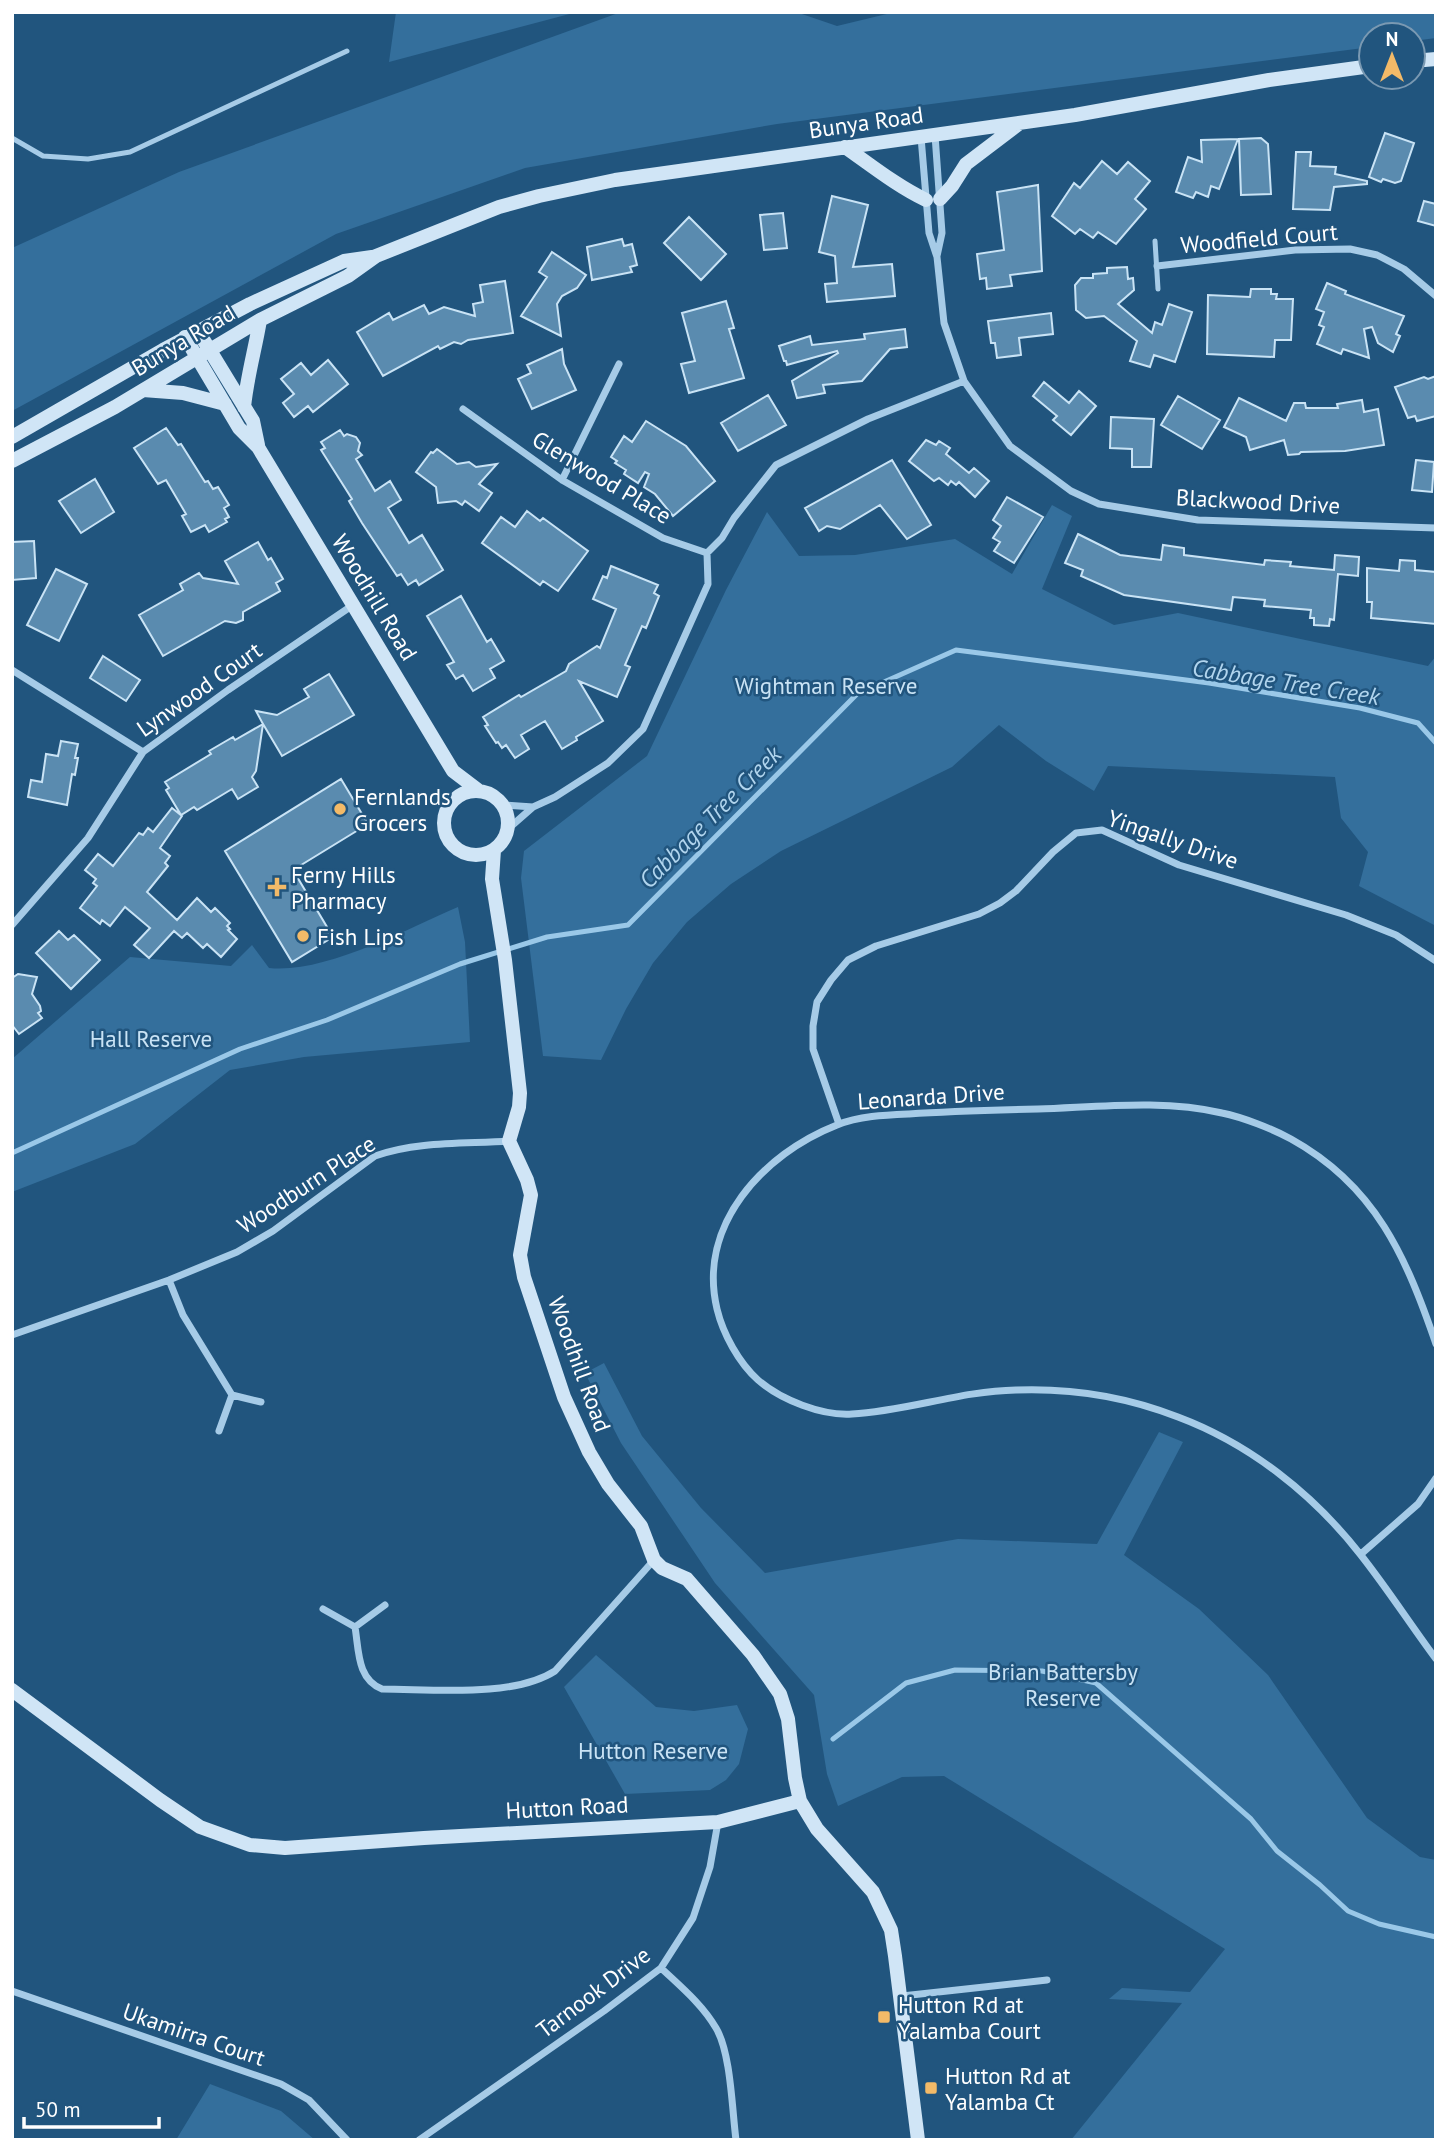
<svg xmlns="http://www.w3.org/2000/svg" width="1448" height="2152" viewBox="0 0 1448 2152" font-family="'PT Sans',sans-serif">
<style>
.green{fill:#346f9c}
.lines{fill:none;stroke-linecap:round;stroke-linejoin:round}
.stream{stroke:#9ac8e8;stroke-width:5}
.building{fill:#5a8baf;stroke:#c9e3f5;stroke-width:2}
.lane{stroke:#a6cbe7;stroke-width:5}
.street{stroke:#a6cbe7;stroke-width:7}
.secondary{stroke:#d0e5f6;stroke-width:14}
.poi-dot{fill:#f3ba68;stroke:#21557e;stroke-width:2.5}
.labels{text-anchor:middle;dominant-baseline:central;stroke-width:5;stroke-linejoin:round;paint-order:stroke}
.street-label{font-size:23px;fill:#fff;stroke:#21557e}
.park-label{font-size:23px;fill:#c9e3f5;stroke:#21557e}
.poi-label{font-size:23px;fill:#fff;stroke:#21557e;text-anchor:start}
.water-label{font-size:24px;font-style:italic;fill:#b1d5ee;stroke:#21557e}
</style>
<rect width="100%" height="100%" fill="#21557e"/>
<path class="green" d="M396,12H577L389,62Z
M621,12H796L837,26L895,12H1436V38L1413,41V35H1371V47L777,124L525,168L336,234L12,411V248L179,172Z
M1052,505L1072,516L1042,589L1114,625L1178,613L1428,666L1436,656V926L1359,886L1368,852L1341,818L1335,777L1108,766L1094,791L1046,761L999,725L952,767L781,851L731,884L687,922L653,963L626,1009L601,1060L543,1056L521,878L524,851L647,756L726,590L767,512L799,556L855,555L955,539L1012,574Z
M458,907L465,942L470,1042L304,1057L230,1070L135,1144L12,1192V1059L130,957L231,966L252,945L269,968C324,974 407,929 458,907Z
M604,1363L642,1436L701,1508L765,1573L958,1539L1097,1544L1159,1432L1183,1442L1124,1555L1199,1609L1268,1675L1367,1818L1420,1857L1436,1860V2140H1071L1182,2003L1109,1999L1122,1988L1190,1992L1225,1949L944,1776L902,1777L838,1806L827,1774L814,1695L715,1583L621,1443L585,1373Z
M596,1655L656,1707L694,1711L737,1705L748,1729L739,1764L726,1780L710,1790L625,1794L564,1687Z
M210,2084L281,2111L315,2140H176Z"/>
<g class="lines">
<path class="stream" d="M12,1153L240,1049L327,1020L460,964L547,937L628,925L857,694L956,650L1209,683L1360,708L1418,723L1436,743
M833,1739L906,1683L955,1670L1042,1671L1096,1683L1251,1819L1277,1851L1320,1885L1348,1911L1379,1924L1436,1937"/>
</g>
<path class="building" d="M1385,133L1414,143L1401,181L1395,183L1383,179L1381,182L1369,177Z
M1261,138L1268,144L1271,194L1241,195L1239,139Z
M1238,139L1219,189L1211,186L1208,197L1196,192L1193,198L1176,192L1188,157L1202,162L1201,140Z
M1296,152H1311L1310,166L1336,167L1335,174L1367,181V184L1334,187L1330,210L1293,209Z
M1102,161L1117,174L1128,162L1150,181L1135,199L1146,209L1116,244L1098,232L1093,238L1080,229L1075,234L1052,216L1074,183L1080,188Z
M1038,185L1042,271L1010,275L1012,286L987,289L986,278L980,279L977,254L1004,250L997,192Z
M832,196L868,205L853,267L892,264L895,296L827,302L825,284L837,283L835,256L819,252Z
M1424,201L1436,204V226L1418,221Z
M783,213L787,248L764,250L760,215Z
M689,217L726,254L701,280L664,243Z
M622,239L624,246L632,244L637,265L630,267L632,272L592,280L587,247Z
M552,252L586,275L577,288L562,296L557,304L561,336L521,316L547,277L539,272Z
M1127,267L1128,279L1133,278L1134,290L1118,304L1152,333L1155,322L1162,325L1169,304L1192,312L1175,362L1154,355L1150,367L1130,361L1137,341L1104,316L1086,318L1076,310L1075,285L1081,278H1093V274L1107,273V268Z
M505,281L513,333L468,340L461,344L454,342L440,349L438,346L383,376L357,332L389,313L393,320L424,305L429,314L444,307L475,316L473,304L483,302L480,285Z
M1327,283L1346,291L1345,294L1404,316L1396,334L1400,336L1393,352L1378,343L1372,327L1364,329L1369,358L1343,349L1341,354L1317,344L1324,327L1319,325L1324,312L1316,309Z
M1251,289H1271V294H1277L1276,299H1293L1291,340H1275L1274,357L1207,354L1208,295L1250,297Z
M726,301L734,328L729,329L744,378L689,393L681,364L695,361L682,313Z
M1051,313L1053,334L1019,338L1021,355L997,358L995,343H991L988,321Z
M905,329L907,347L890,349L862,381L823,385L825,393L797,398L792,381L838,353L837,351L787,365L786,361H784L779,346L810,336L812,345L865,339L864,334Z
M562,349L564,364L576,390L532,409L518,379L531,373L527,365Z
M328,360L348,384L313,412L308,406L294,417L283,403L294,394L281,379L301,363L311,375Z
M1436,376V416L1417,421L1415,416L1408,418L1395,387L1424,377L1428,379Z
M1044,382L1069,403L1079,391L1096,406L1071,435L1053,420L1057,416L1033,396Z
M768,395L786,425L738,451L721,423Z
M1178,396L1220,420L1202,449L1161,425Z
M1239,398L1286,421L1294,403H1305L1306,408H1338L1337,404L1362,400L1364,412L1378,409L1384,445L1345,451L1301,452L1299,454L1288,455L1284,440L1250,450L1246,437L1224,427Z
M1111,417L1154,419L1151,467H1132V449L1110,448Z
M646,421L686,446L715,481L673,516L655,494L644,487L649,474L645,472L638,483L624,474L626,470L615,463L617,461L611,457L624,436L632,442Z
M166,428L178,445L181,444L205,482L208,481L213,489L218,487L229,505L224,508L229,517L225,519L227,522L209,532L205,525L191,532L182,516L186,514L166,480L158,484L134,448Z
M340,430L344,436L347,434L356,437L360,443L358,451L362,455L356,459L375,491L390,481L401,500L388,508L409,543L422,535L443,570L419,585L416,580L408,585L401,574L397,576L362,523L349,501L352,499L321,450L325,448L321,442Z
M926,440L936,445L939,441L950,448L946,454L969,473L974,468L989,481L975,497L959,482L956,485L951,481L948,485L939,478L934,481L909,461Z
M437,449L457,464L469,462L476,467L497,464L479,484L492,493L479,511L465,501L462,505L456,501L438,503L436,487L416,472L431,452L433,453Z
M892,460L931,525L907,539L880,505L840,529L827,526L819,531L805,508Z
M1416,460L1434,462L1432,492L1412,490Z
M95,479L114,512L81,533L59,501Z
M1007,497L1043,517L1014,563L994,551L1000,542L993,538L1001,526L993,520Z
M527,511L540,521L543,518L588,551L558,591L543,581L540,585L482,543L501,517L515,527Z
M1078,534L1120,555L1161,560L1163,545L1184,548V555L1264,565L1265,560L1291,562L1290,566L1334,570L1335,555L1359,557L1358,576L1338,574L1334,620L1330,619L1329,626L1314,625V618H1310L1311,610L1264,606L1265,600L1233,597L1231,610L1124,595L1081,576L1083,570L1065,563Z
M34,541L36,578L12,580V542Z
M258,542L268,560L271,558L283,579L276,583L280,591L243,612V620L236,623L225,621L163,656L139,615L183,590L180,584L199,573L203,578L238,584L225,561Z
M1400,560L1415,561V570L1436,572V624L1371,618L1372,602H1367V568L1399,571Z
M611,566L658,585L654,593L659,596L646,628L642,626L625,665L630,667L617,697L579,681L603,721L576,737L577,740L562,749L545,721L521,735L529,749L515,758L506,745L502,748L498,742L496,743L485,726L488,725L483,717L519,695L521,697L566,671L569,664L597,646L600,648L616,609L593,599L603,576L607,578Z
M56,569L87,584L59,641L27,625Z
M461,596L487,642L491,639L504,661L490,669L495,678L473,691L463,675L456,679L447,665L454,662L427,616Z
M103,656L140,680L126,701L90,678Z
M329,674L354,715L282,756L263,724L256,771L252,777L258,787L238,799L232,789L197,810L194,807L181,815L166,790L169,788L165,782L211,754L209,751L233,737L235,740L263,724L256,711L277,715L309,697L304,689Z
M61,741L78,744L75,758H78L75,775L72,774L67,805L28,797L31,780L42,782L46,754L58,756Z
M341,779L368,824L293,870L333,937L292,962L225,851Z
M172,808L182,816L160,848L170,856L165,863L168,866L147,892L177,920L197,898L211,912L215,908L230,923L227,926L230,929L228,930L237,939L221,957L207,944L203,948L187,933L182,938L174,931L149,958L134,945L150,928L125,907L110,926L102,920L100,924L80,908L97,886L93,883L96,879L85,870L98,854L113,866L139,833L143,835L148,828L153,832Z
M59,931L68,940L74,935L100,960L71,989L36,953Z
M18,974L37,977L32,994L40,1006L41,1011L38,1013L42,1018L19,1034L12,1025V978Z"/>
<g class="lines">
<path class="lane" d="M12,138L43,156L88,159L130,152L347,51
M1155,241L1158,289"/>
<path class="street" d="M935,135L942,233L937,256
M921,137L929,233L937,257L944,323L964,381L1010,446L1071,491L1099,504L1198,520L1436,528
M1157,266L1295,250L1350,249L1377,255L1404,269L1436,296
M463,409L562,480L663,538L707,553L722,538L734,518L776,465L868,419L964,381
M562,480L619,364
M12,670L143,752
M503,805L533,807
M509,828L533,807L555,797L608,763L643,729L708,584L707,553
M12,925L88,838L143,752L228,690L353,605
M839,1124L813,1049V1026L817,1002L831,980L848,960L876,946L979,914L1000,903L1016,891L1053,852L1076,833L1102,830L1179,865L1346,915L1396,935L1436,961
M169,1280L183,1315L232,1395
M12,1335L169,1280L237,1252L273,1231L375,1156C417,1141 465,1144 509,1141
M1436,1344C1406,1257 1376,1186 1291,1139C1273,1129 1242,1117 1222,1113C1163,1099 1098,1107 1038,1109C995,1110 952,1111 909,1114C885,1115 859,1116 837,1125C763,1154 697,1225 717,1309C723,1334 739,1363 758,1380C781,1400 822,1416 852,1414C907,1411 960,1391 1016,1390C1071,1388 1127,1397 1178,1417C1250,1444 1313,1494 1360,1554C1387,1588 1410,1624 1436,1659
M219,1431L232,1395L261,1402
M1361,1554L1418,1504L1436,1478
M323,1609L355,1627L385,1605
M355,1627C359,1651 357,1679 382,1689C432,1689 513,1698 555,1671L654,1560
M661,1968C680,1986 702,2004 716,2028C731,2053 732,2110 736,2140
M12,1991L281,2084L309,2100L347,2140
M902,1996L1047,1980
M419,2140L604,2011L661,1968L693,1918L710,1867L718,1822"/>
<path class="secondary" d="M1413,61L1436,59
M845,147C872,166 897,186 926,200
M940,199L952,186L966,164L1020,123
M198,331L253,421L258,445
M185,337L239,428L258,447L453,771L478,790
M143,390L183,393L225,404
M244,407C247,377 255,350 260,320
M12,437L163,350L250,304L344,261L372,257
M12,461L115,407L260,320L348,276L376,256L499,207L539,196L615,180L1075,115L1269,80L1371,66
M444 823a32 32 0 1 1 64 0a32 32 0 1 1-64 0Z
M494,850L492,879L505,960L520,1093L519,1107L509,1141L527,1180L531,1195L520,1255L524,1277L564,1397L589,1452L608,1484L641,1526L654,1560L662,1568L687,1579L753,1655L780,1694L788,1719L795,1778L800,1801L817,1829L873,1892L891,1930L895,1956L918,2140
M12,1690L160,1800L200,1827L250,1845L285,1848L424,1838L718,1822L800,1801"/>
</g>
<g class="poi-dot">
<circle cx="340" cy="809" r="7"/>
<path d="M273.5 876.5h7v7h7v7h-7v7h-7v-7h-7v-7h7z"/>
<circle cx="303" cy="936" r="7"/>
<rect x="877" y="2010" width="14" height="14" rx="3.5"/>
<rect x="924" y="2081" width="14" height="14" rx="3.5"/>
</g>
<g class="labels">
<g class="street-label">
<text transform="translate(866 122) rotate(-8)">Bunya Road</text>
<text transform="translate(1259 238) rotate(-5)">Woodfield Court</text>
<text transform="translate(183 340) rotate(-31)">Bunya Road</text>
<text transform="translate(602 477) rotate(31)">Glenwood Place</text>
<text transform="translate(1258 501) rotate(3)">Blackwood Drive</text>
<text transform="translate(375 597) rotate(59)">Woodhill Road</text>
<text transform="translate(199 689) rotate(-35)">Lynwood Court</text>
<text transform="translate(1173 839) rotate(19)">Yingally Drive</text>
<text transform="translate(931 1096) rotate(-4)">Leonarda Drive</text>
<text transform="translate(306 1184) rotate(-33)">Woodburn Place</text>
<text transform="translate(580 1364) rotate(70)">Woodhill Road</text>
<text transform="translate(567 1807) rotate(-3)">Hutton Road</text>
<text transform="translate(593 1992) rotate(-37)">Tarnook Drive</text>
<text transform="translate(194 2034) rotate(19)">Ukamirra Court</text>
</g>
<g class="park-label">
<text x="826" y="685">Wightman Reserve</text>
<text x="151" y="1038">Hall Reserve</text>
<text x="1063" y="1671">Brian Battersby<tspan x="1063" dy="26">Reserve</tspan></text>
<text x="653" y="1750">Hutton Reserve</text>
</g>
<g class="poi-label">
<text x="354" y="796">Fernlands<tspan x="354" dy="26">Grocers</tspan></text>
<text x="291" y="874">Ferny Hills<tspan x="291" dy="26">Pharmacy</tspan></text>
<text x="317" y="936">Fish Lips</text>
<text x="898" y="2004">Hutton Rd at<tspan x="898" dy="26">Yalamba Court</tspan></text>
<text x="945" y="2075">Hutton Rd at<tspan x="945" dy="26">Yalamba Ct</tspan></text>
</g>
<g class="water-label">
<text transform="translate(1286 682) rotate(9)">Cabbage Tree Creek</text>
<text transform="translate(710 817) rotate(-45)">Cabbage Tree Creek</text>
</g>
</g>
<rect width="1448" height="2152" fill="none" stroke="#ffffff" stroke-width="28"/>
<g transform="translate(1392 56)"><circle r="33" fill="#21557e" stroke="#7a99b2" stroke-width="2"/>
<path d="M0-5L12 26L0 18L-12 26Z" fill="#f3ba68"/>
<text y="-10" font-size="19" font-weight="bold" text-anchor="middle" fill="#ffffff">N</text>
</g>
<path d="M24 2117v10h135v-10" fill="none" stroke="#ffffff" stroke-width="3.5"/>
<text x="35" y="2117" font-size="21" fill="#ffffff" stroke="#21557e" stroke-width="5" paint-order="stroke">50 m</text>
</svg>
